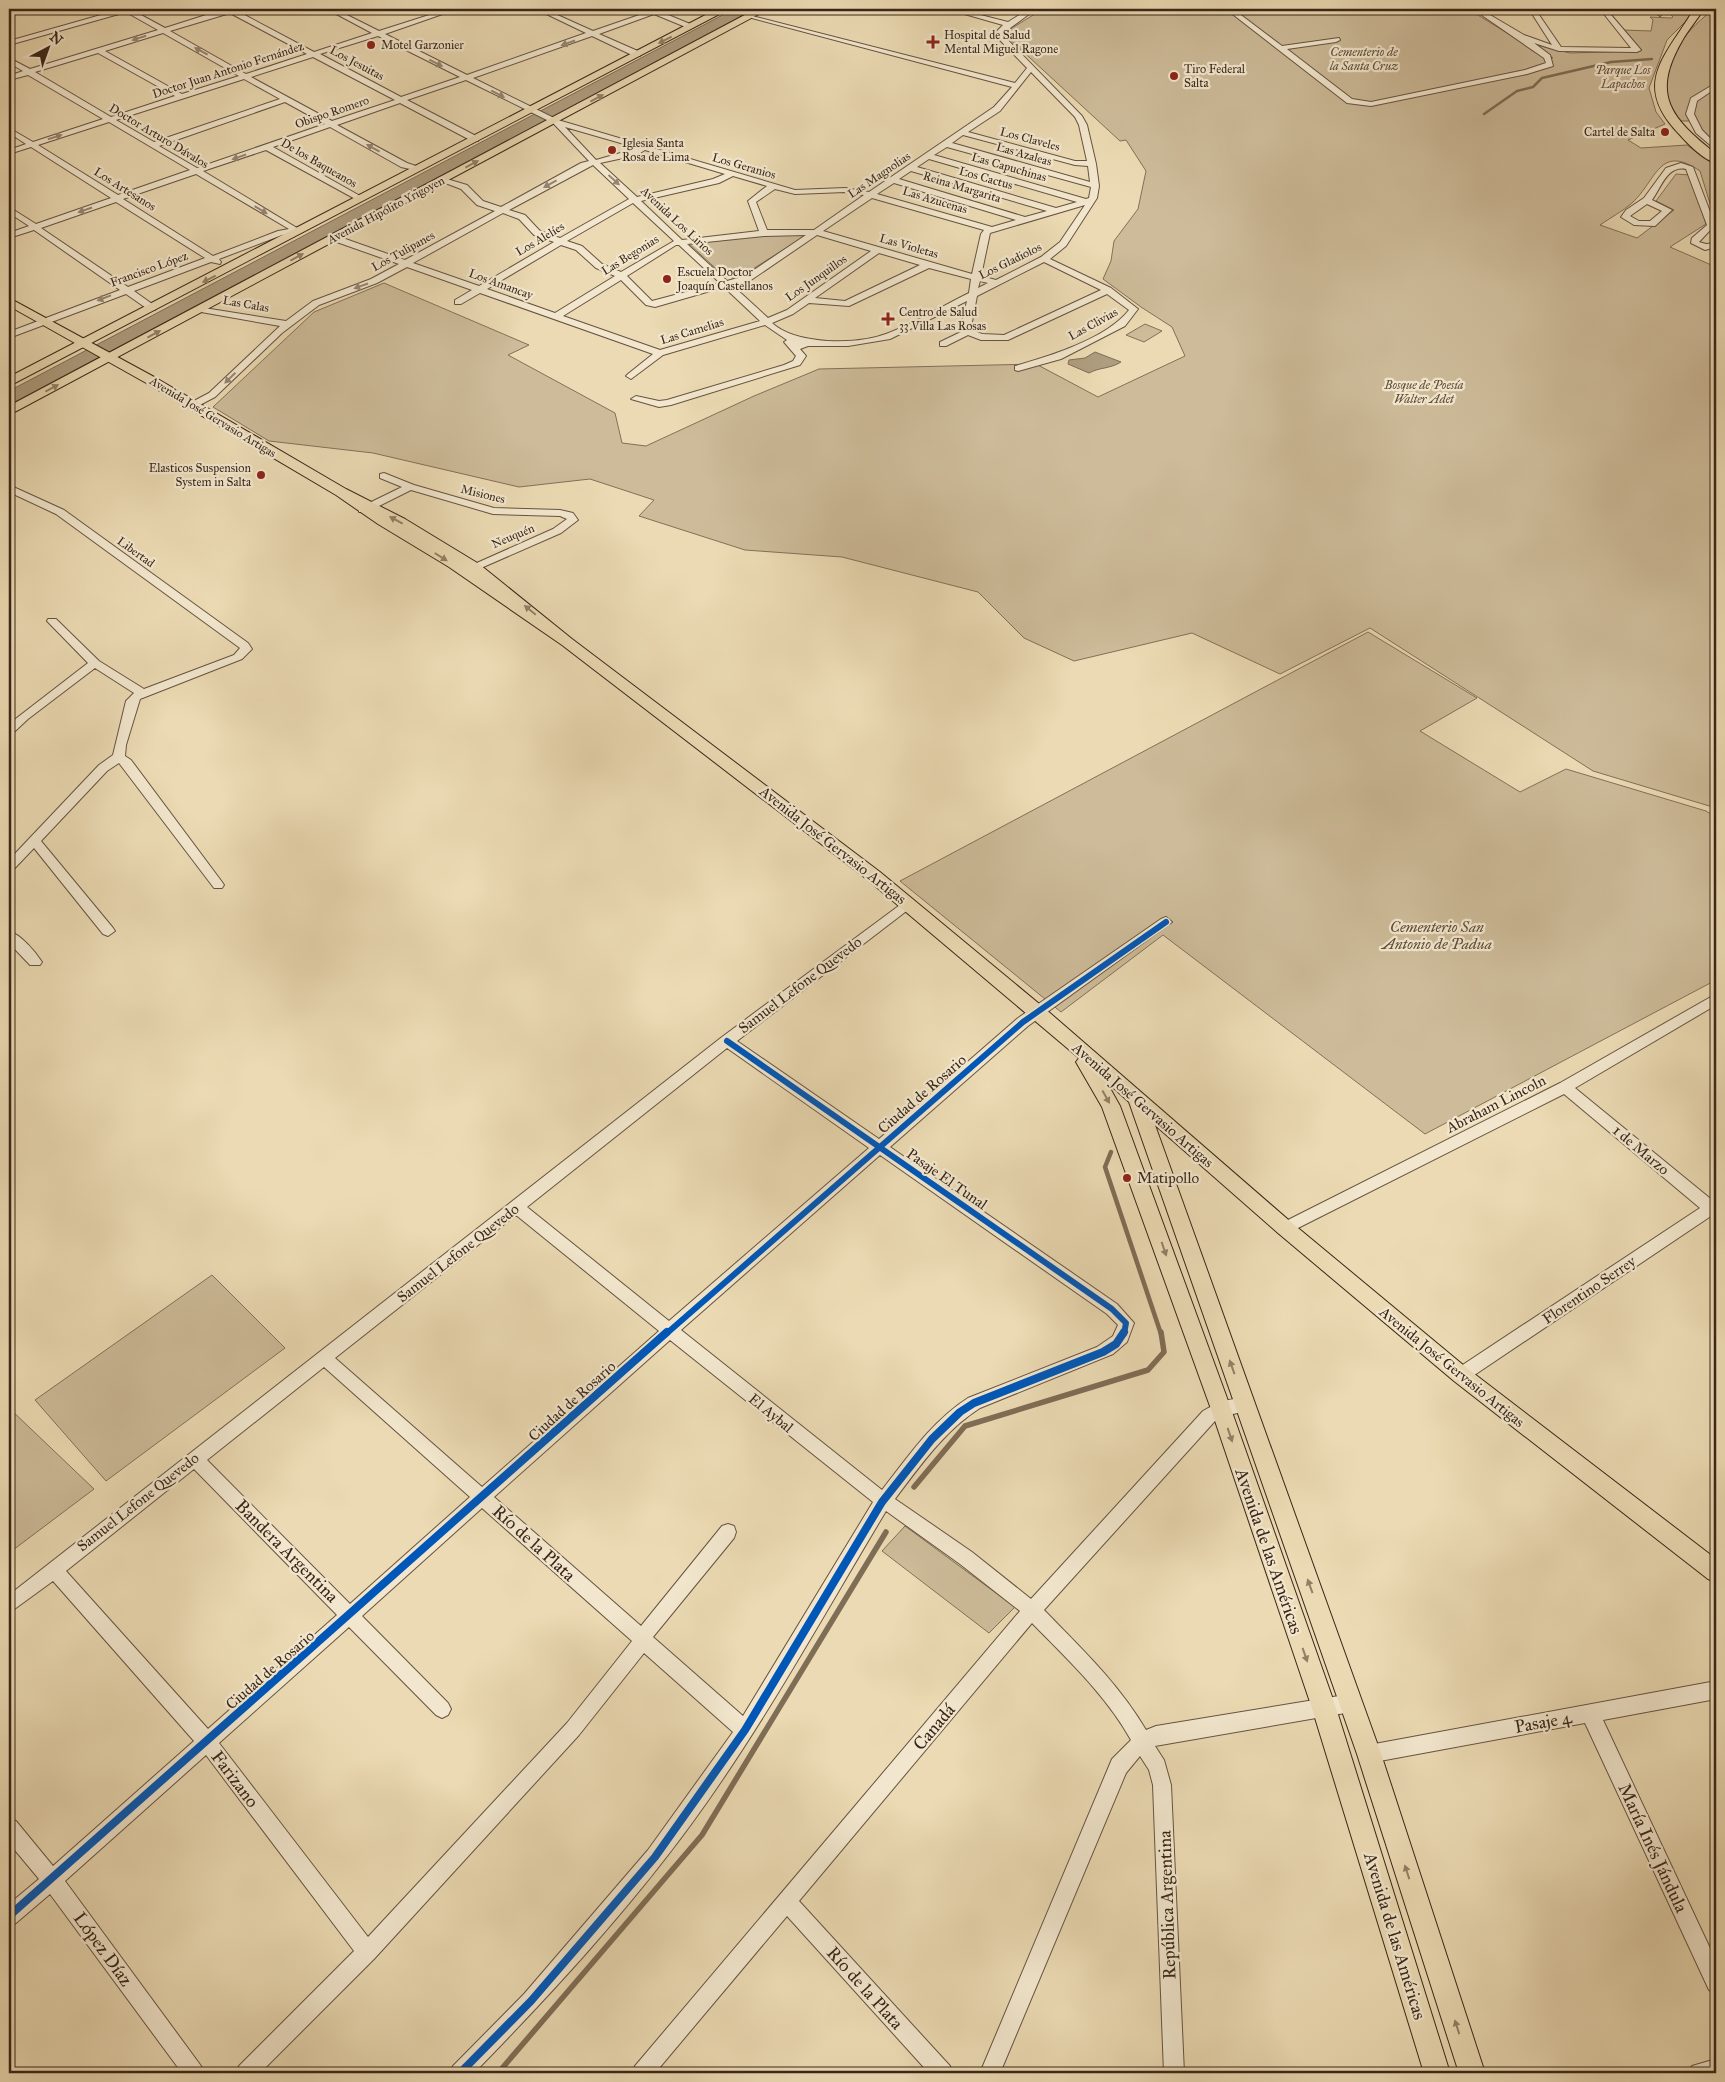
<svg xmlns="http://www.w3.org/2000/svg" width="1725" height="2082" viewBox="0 0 1725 2082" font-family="'IM FELL Great Primer',serif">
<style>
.green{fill:#cdbb99;stroke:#837059}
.water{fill:#ae9d7f;stroke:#7f6d56}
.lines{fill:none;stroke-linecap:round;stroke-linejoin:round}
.stream-far2{stroke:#7f6d56;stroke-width:2.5}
.stream-far1{stroke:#7f6d56;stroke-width:4.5}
.stream{stroke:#7f6d56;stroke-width:5.5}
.minor-casing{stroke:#665340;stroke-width:2}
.major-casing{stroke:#392619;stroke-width:2}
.highway-casing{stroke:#392619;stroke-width:2}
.minor{fill:#f2e7ce;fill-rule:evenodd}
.major{fill:#ebdab3;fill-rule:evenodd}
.highway{fill:#ebdab3;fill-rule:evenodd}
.cycleway-far1-casing{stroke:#f2e7ce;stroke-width:9}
.cycleway-casing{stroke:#f2e7ce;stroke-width:11}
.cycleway-far1{stroke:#0057b8;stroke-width:6}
.cycleway{stroke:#0057b8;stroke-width:8}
.oneway{fill:#968674}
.oneway2{fill:#928066}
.poi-dot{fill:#8f2418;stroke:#f2e7ce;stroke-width:2}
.labels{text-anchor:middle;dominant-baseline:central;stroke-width:4.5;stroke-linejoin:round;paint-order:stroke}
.far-poi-label{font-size:12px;fill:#392619;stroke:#f2e7ce;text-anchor:start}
.far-park-label{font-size:12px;font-style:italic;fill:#5e4b39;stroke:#f2e7ce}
.far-street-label{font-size:12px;fill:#392619;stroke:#f2e7ce}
.street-label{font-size:15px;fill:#392619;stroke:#f2e7ce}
.park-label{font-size:15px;font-style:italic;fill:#5e4b39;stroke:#f2e7ce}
.poi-label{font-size:15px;fill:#392619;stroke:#f2e7ce;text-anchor:start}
.near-street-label{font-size:18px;fill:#392619;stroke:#f2e7ce}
</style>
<rect width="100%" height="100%" fill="#ebdab3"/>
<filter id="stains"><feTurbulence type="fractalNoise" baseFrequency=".004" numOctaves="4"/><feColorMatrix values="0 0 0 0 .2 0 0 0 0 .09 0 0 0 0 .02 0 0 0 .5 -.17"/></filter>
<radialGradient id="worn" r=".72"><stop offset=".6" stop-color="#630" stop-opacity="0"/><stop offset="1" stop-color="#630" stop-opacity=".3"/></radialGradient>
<path class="green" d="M1043,9H1468L1543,55L1553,58L1537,45L1570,53L1639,51L1623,30L1651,31L1653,20L1650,17L1671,18L1673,17L1666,9H1695L1690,17L1667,40L1649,88L1656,112L1665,124L1628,140L1641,148L1687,145L1716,166V223L1700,171C1659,143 1657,180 1632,203C1623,211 1610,218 1600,225L1637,238L1674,210L1656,201L1676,174L1690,175L1706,224L1670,247L1716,267V808L1593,771L1370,628L1280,674L1192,633L1074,661L1024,638L978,592L842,557L745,550L639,516L654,500L590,479L519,487L373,453L269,441L213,407L314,312L384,283L529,345L508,355L615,413L622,443L646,446L754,396L819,369L1036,364L1098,397L1185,356L1172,327L1141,307L1103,279L1111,261L1114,241L1138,209L1146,171L1126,140L1120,141L1005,35L1007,31Z
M1714,9H1716V145L1691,121H1678C1673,112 1665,100 1664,89C1663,56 1690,27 1714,9Z
M805,232L810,233L737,279L724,276L688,243Z
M1145,324L1162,331L1144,342L1126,335Z
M1368,632L1477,698L1420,731L1520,792L1566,769L1706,811L1716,817V980L1425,1134L1163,935L1061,1012L900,881Z
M212,1275L285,1348L106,1481L35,1400Z
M9,1408L94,1489L9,1553Z
M905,1526L1015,1607L989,1633L882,1551Z"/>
<path class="water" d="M734,9H755L9,405V391Z
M1095,352L1121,362C1110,369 1100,367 1089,373L1068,364L1069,360L1085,358Z"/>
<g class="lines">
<path class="stream-far2" d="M1484,114L1517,91L1533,87L1542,78L1611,62L1652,59"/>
<path class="stream-far1" d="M1111,1152L1105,1167L1161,1334"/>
<path class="stream" d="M914,1487L965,1426L1148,1370L1164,1352L1161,1332
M498,2073L702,1835L886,1532"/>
<defs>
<path id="minor" d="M14,9H24L9,14V10Z
M122,9H130L165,28L225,9H239L237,11L314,52L372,33L327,9H335L379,31L448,9H457L385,34L467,75L586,33L536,9H544L593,31L648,12L649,10L666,9L661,12L695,26L688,28L654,14L599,34L640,52V56H634L592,36L473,78L558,120L795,190L845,188L869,192L994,107L1012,87L748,17V15L1015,83L1027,68L994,34L1003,25L947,9H957L1008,22L1029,9H1036L1002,34L1082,116L1087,125L1096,164L1099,186L1097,198L1066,246L1050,259L1111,288L1138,309L1125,326L1061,359L1018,371L1015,370V366C1050,356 1106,339 1129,310L1107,294L1008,340H981L968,335L946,346H940V342L963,331L961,327L967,301L890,339L848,346H808L800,349L806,356L800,365L671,405L659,407L631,399L636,396L659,401L667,400L784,365L793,361L796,356L784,342L787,340L765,325L663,355L631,379L626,376L628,374L653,354L480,293L461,304H455V300L472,290L407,267L377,283L319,305L282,333L215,397L196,407H190V403L209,393L280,326L201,312L198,311V307L286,321L313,301L371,279L399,264L331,240V236H337L405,260L495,211L477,205L461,189L440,181V177L467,185L483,201L501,207L581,163L589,161L553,123L466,80L407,100L478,137V141H472L400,103L337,125L407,163L419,167V171L401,167L330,127L273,147L362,197L363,199L359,201L266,150L203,171L302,231L282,235L219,259L221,262L220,264L211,262L134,291L155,306V310H149L126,294L9,338V332L120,290L34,230L9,238V233L29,226L9,213V207L36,224L111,198L31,147L9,154V150L26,144L9,133V128L33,142L103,119L28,75L9,80V76L23,71L9,63V58L30,69L158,30L126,12L9,45V41ZM230,13L307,54L246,74L170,31ZM163,33L239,76L182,94L105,51ZM378,36L460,77L401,97L320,54ZM98,53L175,96L111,117L35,72ZM313,57L395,100L332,121L251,77ZM1031,72L1075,117L1079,125L1087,161H1075L968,132L1000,111ZM244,79L280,99L154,142L116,120ZM285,102L325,124L197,168L159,146ZM109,122L190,170L118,195L38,145ZM565,127L638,148L596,160ZM963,135L1075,165L1088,166L1090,182L952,143ZM947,147L1091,187L1089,198L1086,199L934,155ZM645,150L725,174L713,179L637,197L600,163L637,155ZM929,159L1077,202L1056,208L917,167ZM593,165L629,199L560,238L540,231L525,215L509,210ZM911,171L1047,211L1025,217L899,179ZM196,174L289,229L278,231L213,256L123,199ZM733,176L767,186L748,201L759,231L682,240L641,201L719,183ZM894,183L1016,220L992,227L877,194ZM775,189L795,194L845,192L864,195L814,230H767L756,202ZM872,198L984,230L981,234L972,274L823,231ZM116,202L205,258L128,287L41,228ZM633,203L674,241L621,272L602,264L582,246L567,241ZM1085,205L1060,242L1041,257L996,280L981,276L990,233ZM503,213L519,219L534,235L554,242L479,286L413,263ZM806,235L745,276L727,281L687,244L764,236ZM817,235L871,251L787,310L768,318L732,285L751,280ZM561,245L576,250L596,268L615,276L555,313L487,289ZM676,245H679L720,283L652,301L627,276ZM879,253L920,265L845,301L815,298ZM1044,262L1101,290L1004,335L982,334L972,330L971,327L977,296ZM929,268L971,279L969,293C941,307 914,323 886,334C857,345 796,345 772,323L793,314L809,303L849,306ZM621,280L646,305L655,307L724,287L760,321L660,350L563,316ZM980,281L988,283L978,288Z
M1226,9H1233L1282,46L1339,38L1340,40L1336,42L1287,49L1352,99L1371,102L1525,70L1546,63L1544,58L1473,9H1480L1524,35L1552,45L1529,9H1535L1561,47L1631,48L1600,9H1606L1641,50L1637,52L1559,51L1534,43L1550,55L1553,66L1527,74L1371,106L1347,103Z
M1660,9H1666L1660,16L1657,14Z
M1716,83V88L1697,101L1694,114L1702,130L1716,144V150L1696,133L1686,114L1691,98Z
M1681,163L1693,167L1715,225L1699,242L1706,244L1716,243V247L1705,250L1691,243L1692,238L1707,225L1686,169C1667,165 1661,188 1652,200L1672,210L1655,226L1634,225L1621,217L1626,210L1644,198L1666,168ZM1647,204L1662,211L1650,221H1639L1630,216Z
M384,473L414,485L494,508L560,510L573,513L578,520L561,533L465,575L460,572L461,570L553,529L567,519L560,516L493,514L411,490L367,512H359V508L402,487L380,478V474Z
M9,485L64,510L248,643L252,649L242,659L140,699L126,745L125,756L131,760L222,882L224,885L222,888H214L119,763L107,771L41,841L113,928L115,931L108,936L103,934L34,848L13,870L9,871V860L99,765L113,755L126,701L134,693L95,668L28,719L13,733L9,734V724L88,663L47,621L48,619H56L99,661L144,689L234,655L240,648L56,514L9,492Z
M908,899L913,900L914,903L913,906L737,1041L879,1139L1018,1018L1161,919L1166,917L1172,922L1028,1026L890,1147L1117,1304L1134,1323L1127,1342L1113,1354L980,1408C944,1431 920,1466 895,1499L972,1552L1031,1599L1203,1411C1216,1403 1236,1395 1251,1400L1253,1405L1251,1410L1224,1416L1215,1421L1044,1610C1081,1648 1119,1684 1146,1730L1156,1726L1351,1694L1357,1697L1360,1703L1357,1709L1351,1712L1155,1746L1164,1760L1171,1785L1184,2073H1164L1153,1785L1149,1770L1140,1756L1126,1773L1000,2073H980L1112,1759L1131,1740C1106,1695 1068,1660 1032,1623L799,1901L950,2066L953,2073H929L787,1916L655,2073H632L635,2066L1020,1611L960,1564L886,1511C823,1616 764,1724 692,1823C627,1912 551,1994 474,2073H450L453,2066L524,1994L648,1850L733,1732L644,1653L579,1735L374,1959L260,2073H236L239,2066L354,1951L206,1755L65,1881L201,2066L204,2073H182L50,1894L16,1923L9,1926V1904L39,1879L9,1843V1819L16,1821L53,1866L194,1741L53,1581L9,1613V1595L722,1037ZM727,1048L869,1148L669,1321L527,1207ZM880,1155L1107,1314L1118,1325L1113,1336L1097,1347L968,1398C932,1421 908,1457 882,1490L681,1330ZM516,1215L659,1331L482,1487L335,1358ZM670,1340L873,1502L743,1716L653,1637L734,1538L736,1532L734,1526L728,1524L722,1526L641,1626L494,1497ZM324,1367L470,1497L350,1604L207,1460ZM194,1469L337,1615L208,1729L66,1571ZM482,1508L632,1641L567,1723L368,1937L219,1743L349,1627L436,1715L442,1718L448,1715L451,1709L448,1703L362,1616Z
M9,931C21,935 35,951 42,962L40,965H30L9,943Z
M1716,994V1005L1575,1088L1712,1200L1716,1199V1218L1711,1216L1467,1380L1461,1382L1455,1380L1453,1375L1455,1370L1700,1208L1564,1094L1290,1232L1285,1234L1280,1232L1278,1228L1280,1224L1560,1083Z
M1716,1681V1699L1603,1720L1716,1961V1993L1709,1990L1585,1723L1369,1763L1362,1760L1360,1754L1362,1748L1369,1745Z
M1716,2059V2073H1689L1692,2066Z"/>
<path id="major" d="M9,298L156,378L346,489L405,519L479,564L572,639L880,872L1043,1007L1292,1223L1468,1369L1716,1559V1582L1708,1579L1454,1381L1278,1233L1155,1125L1381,1754L1485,2073H1459L1357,1754L1129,1102L1106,1081L1120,1106L1231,1409L1336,1708L1450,2073H1424L1312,1708L1211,1409L1102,1107L1076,1062L1079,1058L868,880L562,645L449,567L378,524L336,495L148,384L9,306Z"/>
<path id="highway" d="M717,9H729L9,386V377Z
M756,9H768L9,415V406Z
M1694,9H1704C1697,20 1688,30 1682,41C1650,96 1672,119 1716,154V163C1704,160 1688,144 1680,135C1630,84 1666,56 1694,9Z"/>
</defs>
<use href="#minor" class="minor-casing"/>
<use href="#major" class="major-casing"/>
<use href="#highway" class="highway-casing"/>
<use href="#minor" class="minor"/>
<use href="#major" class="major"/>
<use href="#highway" class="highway"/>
<defs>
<path id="cycleway-far1" d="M727,1041L1112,1309L1126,1323L1124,1334
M666,1334L1023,1022L1166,922"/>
<path id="cycleway" d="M9,1916L667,1332
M460,2073L531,2001L655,1857L745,1730L882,1502L932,1439L960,1412L974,1403L1103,1352L1116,1344L1124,1332"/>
</defs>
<use href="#cycleway-far1" class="cycleway-far1-casing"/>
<use href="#cycleway" class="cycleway-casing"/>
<use href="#cycleway-far1" class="cycleway-far1"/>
<use href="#cycleway" class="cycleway"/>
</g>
<defs><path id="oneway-solid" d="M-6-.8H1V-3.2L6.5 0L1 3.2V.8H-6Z" transform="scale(1.25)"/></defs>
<g class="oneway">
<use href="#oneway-solid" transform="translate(139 38) rotate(163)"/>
<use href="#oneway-solid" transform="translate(568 43) rotate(161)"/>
<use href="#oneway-solid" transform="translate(201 51) rotate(-152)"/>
<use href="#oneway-solid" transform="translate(436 63) rotate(27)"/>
<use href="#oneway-solid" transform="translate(498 94) rotate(27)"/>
<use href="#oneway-solid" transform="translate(55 137) rotate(-18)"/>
<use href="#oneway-solid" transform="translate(373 148) rotate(-151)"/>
<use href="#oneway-solid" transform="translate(239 157) rotate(161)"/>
<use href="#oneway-solid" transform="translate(614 180) rotate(42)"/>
<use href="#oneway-solid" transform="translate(550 184) rotate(151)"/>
<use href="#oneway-solid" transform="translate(85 210) rotate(161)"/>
<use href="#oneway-solid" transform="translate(261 210) rotate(31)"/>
<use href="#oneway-solid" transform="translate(361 286) rotate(161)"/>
<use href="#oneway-solid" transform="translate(104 298) rotate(159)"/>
<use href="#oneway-solid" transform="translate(230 378) rotate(136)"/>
</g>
<g class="oneway2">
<use href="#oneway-solid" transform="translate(665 40) rotate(153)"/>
<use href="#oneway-solid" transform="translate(597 98) rotate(-28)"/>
<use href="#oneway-solid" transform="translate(472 164) rotate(-28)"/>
<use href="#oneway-solid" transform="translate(297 257) rotate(-28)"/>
<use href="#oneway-solid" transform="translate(209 279) rotate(153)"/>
<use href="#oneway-solid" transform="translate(154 334) rotate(-28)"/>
<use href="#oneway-solid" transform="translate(52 388) rotate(-28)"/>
<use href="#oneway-solid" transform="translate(396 520) rotate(-152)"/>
<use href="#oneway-solid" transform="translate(441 557) rotate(32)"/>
<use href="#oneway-solid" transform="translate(530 610) rotate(-141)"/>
<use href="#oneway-solid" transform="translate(1106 1097) rotate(61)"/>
<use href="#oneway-solid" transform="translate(1164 1249) rotate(71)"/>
<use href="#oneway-solid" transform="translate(1232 1367) rotate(-110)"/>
<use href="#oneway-solid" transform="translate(1230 1435) rotate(71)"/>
<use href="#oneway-solid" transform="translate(1310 1586) rotate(-110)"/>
<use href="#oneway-solid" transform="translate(1305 1655) rotate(71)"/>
<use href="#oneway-solid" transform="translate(1407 1872) rotate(-108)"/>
<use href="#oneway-solid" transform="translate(1457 2027) rotate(-108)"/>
</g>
<g class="poi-dot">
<path d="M930.5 34.5h5v5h5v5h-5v5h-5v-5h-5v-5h5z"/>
<circle cx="371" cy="45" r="5"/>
<circle cx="1174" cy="76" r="5"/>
<circle cx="1665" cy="132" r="5"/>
<circle cx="612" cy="150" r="5"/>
<circle cx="667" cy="279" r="5"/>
<path d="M885.5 311.5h5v5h5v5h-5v5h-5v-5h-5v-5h5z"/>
<circle cx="261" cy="475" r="5"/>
<circle cx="1127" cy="1178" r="5"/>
</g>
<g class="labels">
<g class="far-poi-label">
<text x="944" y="35">Hospital de Salud<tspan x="944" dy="14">Mental Miguel Ragone</tspan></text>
<text x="381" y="45">Motel Garzonier</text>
<text x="1184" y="69">Tiro Federal<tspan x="1184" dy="14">Salta</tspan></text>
<text x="1655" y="132" text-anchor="end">Cartel de Salta</text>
<text x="622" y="143">Iglesia Santa<tspan x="622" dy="14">Rosa de Lima</tspan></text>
<text x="677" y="272">Escuela Doctor<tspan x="677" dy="14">Joaquín Castellanos</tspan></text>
<text x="899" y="312">Centro de Salud<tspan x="899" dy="14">33 Villa Las Rosas</tspan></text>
<text x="251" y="468" text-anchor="end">Elasticos Suspension<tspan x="251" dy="14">System in Salta</tspan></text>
</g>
<g class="far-park-label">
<text x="1364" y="52">Cementerio de<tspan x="1364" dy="14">la Santa Cruz</tspan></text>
<text x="1623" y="70">Parque Los<tspan x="1623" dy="14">Lapachos</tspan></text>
<text x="1424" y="385">Bosque de Poesía<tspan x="1424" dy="14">Walter Adet</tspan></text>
</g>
<g class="far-street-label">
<text transform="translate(357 63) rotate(28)">Los Jesuitas</text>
<text transform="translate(228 70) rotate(-18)">Doctor Juan Antonio Fernández</text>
<text transform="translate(332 112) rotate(-19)">Obispo Romero</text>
<text transform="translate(159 136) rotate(31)">Doctor Arturo Dávalos</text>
<text transform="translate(1030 139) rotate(15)">Los Claveles</text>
<text transform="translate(1024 154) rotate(16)">Las Azaleas</text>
<text transform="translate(319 163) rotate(30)">De los Baqueanos</text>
<text transform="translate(744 166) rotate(16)">Los Geranios</text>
<text transform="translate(1009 167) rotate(16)">Las Capuchinas</text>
<text transform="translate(879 175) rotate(-34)">Las Magnolias</text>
<text transform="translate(986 178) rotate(16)">Los Cactus</text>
<text transform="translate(962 187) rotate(17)">Reina Margarita</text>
<text transform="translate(125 189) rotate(32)">Los Artesanos</text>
<text transform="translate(935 200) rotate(17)">Las Azucenas</text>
<text transform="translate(386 210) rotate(-28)">Avenida Hipólito Yrigoyen</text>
<text transform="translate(677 221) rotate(43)">Avenida Los Lirios</text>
<text transform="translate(540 239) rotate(-31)">Los Alelíes</text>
<text transform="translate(909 246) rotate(16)">Las Violetas</text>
<text transform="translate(403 251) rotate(-29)">Los Tulipanes</text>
<text transform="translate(630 255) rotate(-32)">Las Begonias</text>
<text transform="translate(1010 261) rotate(-26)">Los Gladiolos</text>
<text transform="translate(149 269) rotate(-20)">Francisco López</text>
<text transform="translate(816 278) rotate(-35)">Los Junquillos</text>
<text transform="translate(501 284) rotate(20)">Los Amancay</text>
<text transform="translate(246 304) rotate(10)">Las Calas</text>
<text transform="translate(1093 324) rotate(-29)">Las Clivias</text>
<text transform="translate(692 331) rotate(-17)">Las Camelias</text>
<text transform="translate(213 417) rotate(31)">Avenida José Gervasio Artigas</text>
<text transform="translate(483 494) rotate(14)">Misiones</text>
<text transform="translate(513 536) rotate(-23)">Neuquén</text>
<text transform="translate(136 552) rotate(36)">Libertad</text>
</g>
<g class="street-label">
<text transform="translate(833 845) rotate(38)">Avenida José Gervasio Artigas</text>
<text transform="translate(800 985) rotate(-37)">Samuel Lefone Quevedo</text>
<text transform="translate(922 1094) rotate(-41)">Ciudad de Rosario</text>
<text transform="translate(1496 1104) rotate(-27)">Abraham Lincoln</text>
<text transform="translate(1143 1105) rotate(41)">Avenida José Gervasio Artigas</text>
<text transform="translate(1641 1150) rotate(40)">1 de Marzo</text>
<text transform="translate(947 1179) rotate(35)">Pasaje El Tunal</text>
<text transform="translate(458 1253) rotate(-38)">Samuel Lefone Quevedo</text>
<text transform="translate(1589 1290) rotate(-34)">Florentino Serrey</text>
<text transform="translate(1452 1367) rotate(39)">Avenida José Gervasio Artigas</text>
<text transform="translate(572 1401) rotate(-42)">Ciudad de Rosario</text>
<text transform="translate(771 1413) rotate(39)">El Aybal</text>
<text transform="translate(138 1502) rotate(-38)">Samuel Lefone Quevedo</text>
<text transform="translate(270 1670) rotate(-41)">Ciudad de Rosario</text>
</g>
<g class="park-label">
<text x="1437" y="927">Cementerio San<tspan x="1437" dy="17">Antonio de Padua</tspan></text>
</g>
<g class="poi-label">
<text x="1137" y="1178">Matipollo</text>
</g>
<g class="near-street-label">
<text transform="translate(534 1543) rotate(42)">Río de la Plata</text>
<text transform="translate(287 1551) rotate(45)">Bandera Argentina</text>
<text transform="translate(1269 1551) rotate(71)">Avenida de las Américas</text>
<text transform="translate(1543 1722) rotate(-10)">Pasaje 4</text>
<text transform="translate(934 1727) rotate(-50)">Canadá</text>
<text transform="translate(235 1779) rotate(53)">Farizano</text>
<text transform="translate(1653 1848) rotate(65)">María Inés Jándula</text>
<text transform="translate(1167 1905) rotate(-92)">República Argentina</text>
<text transform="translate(1395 1936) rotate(73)">Avenida de las Américas</text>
<text transform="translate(103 1949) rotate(54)">López Díaz</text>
<text transform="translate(865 1988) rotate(48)">Río de la Plata</text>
</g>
</g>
<rect width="1725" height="2082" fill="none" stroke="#ebdab3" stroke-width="30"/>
<rect x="10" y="10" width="1705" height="2062" fill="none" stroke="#392619" stroke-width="2.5"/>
<rect x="15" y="15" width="1695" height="2052" fill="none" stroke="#392619"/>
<g transform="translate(48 48) rotate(41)" stroke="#f2e7ce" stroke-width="4" paint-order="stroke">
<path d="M0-4L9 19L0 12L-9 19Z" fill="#392619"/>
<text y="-8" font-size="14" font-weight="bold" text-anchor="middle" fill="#392619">N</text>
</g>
<rect width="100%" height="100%" filter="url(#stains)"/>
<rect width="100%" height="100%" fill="url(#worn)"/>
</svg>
